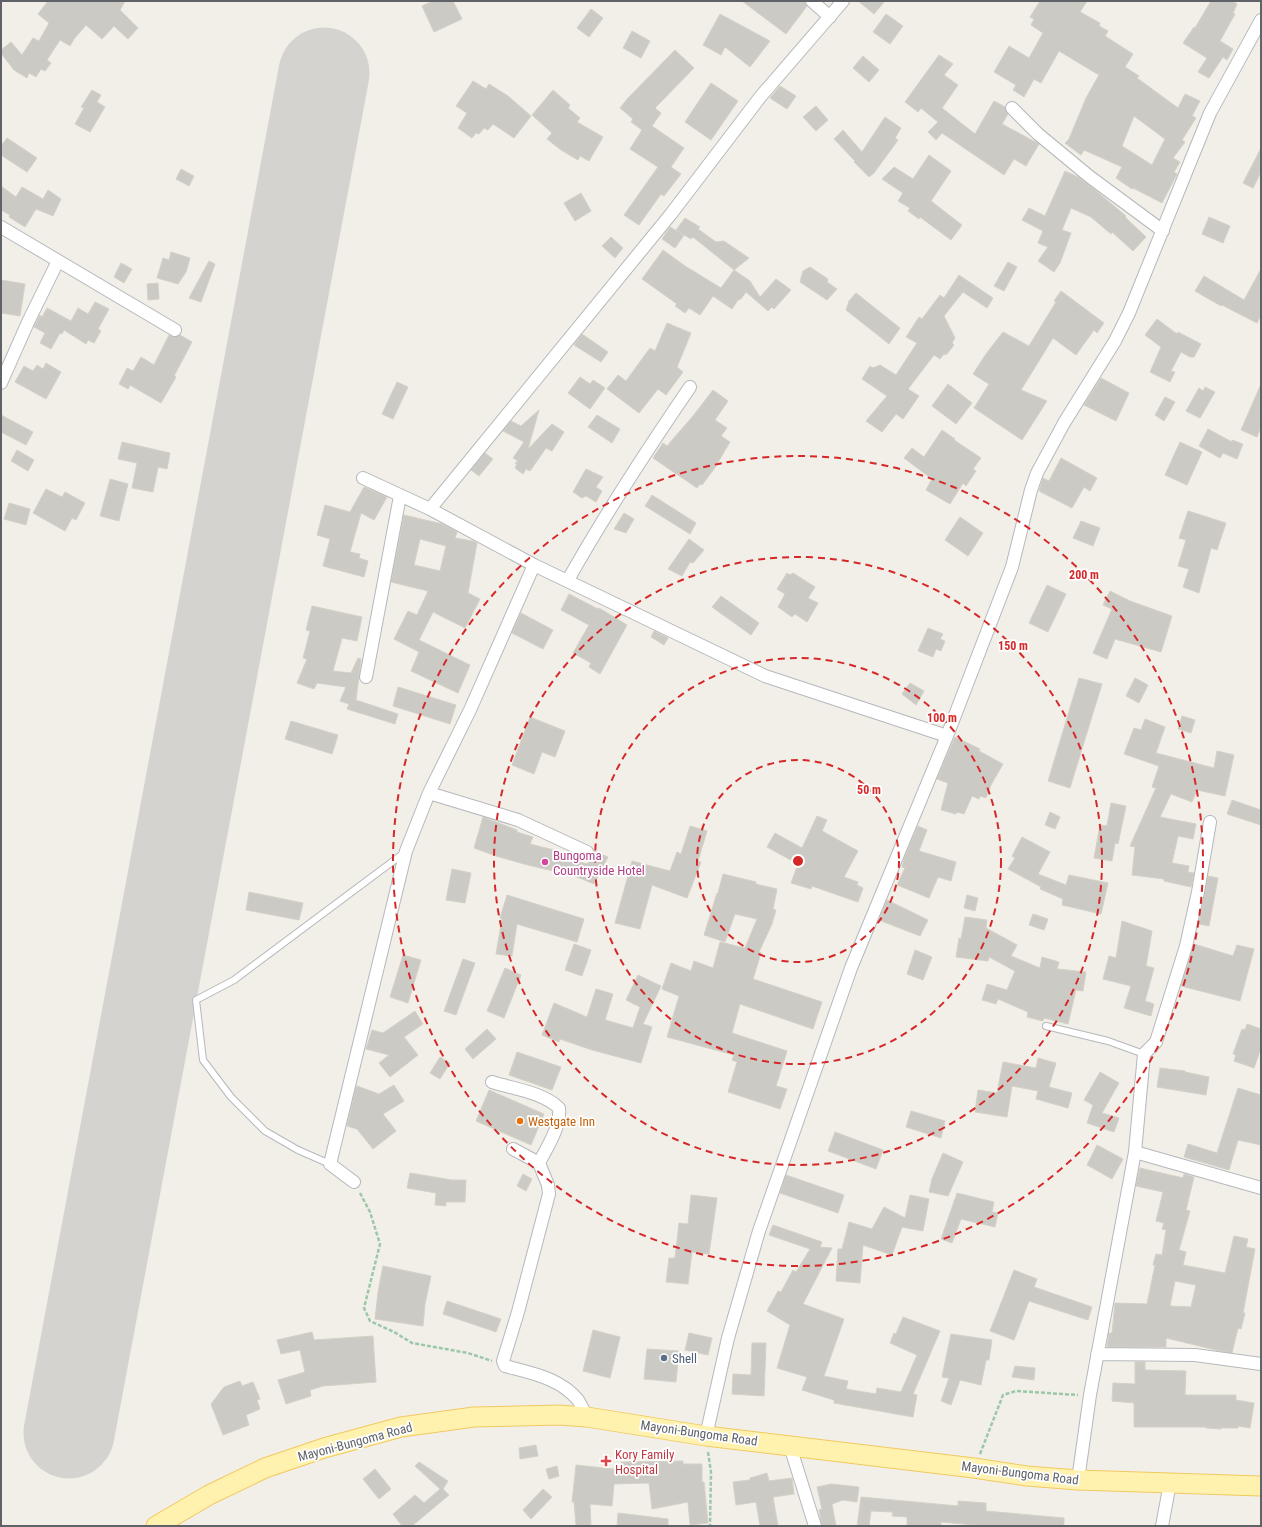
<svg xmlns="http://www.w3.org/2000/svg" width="1262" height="1527" viewBox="0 0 1262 1527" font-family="'Roboto Condensed',sans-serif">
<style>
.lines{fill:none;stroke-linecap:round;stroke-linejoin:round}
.runway{stroke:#d4d3d0;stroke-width:91}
.building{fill:#cccac5;stroke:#d6d1c6;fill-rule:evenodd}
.lane-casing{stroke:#b5b8bc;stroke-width:8}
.street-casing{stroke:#b5b8bc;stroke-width:14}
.primary-casing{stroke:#f2c960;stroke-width:21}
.path{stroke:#9cc7a9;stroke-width:2.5;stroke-dasharray:4 2;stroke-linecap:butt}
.lane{stroke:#fff;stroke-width:6}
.street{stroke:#fff;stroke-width:12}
.primary{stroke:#fff2af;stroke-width:19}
.ring{fill:none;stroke:#d62828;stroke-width:2;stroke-dasharray:7 5}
.hotel-dot{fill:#d1479c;stroke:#fff;stroke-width:1.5}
.food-dot{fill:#e8710a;stroke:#fff;stroke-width:1.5}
.service-dot{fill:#5c6f8a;stroke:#fff;stroke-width:1.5}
.health-dot{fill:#e0444e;stroke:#fff;stroke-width:1.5}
.labels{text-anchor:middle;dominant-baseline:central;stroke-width:3.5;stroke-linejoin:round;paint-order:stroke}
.hotel-label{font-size:13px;fill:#b23c85;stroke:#fff;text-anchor:start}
.food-label{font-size:13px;fill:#c56008;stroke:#fff;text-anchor:start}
.service-label{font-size:13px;fill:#4e5e75;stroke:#fff;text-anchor:start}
.street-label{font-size:13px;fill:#5f6368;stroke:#fff}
.health-label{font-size:13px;fill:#be3a42;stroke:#fff;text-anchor:start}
.centre{fill:#d62828;stroke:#fff;stroke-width:2}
.ring-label{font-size:12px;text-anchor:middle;font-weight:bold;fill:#d62828;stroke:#fff;stroke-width:3.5;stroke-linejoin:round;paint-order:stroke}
</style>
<rect width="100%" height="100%" fill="#f1efe8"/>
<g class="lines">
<path class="runway" d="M69,1433L324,73"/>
</g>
<path class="building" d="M48,1H125L120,10L138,28L128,39L114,26L102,39L86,25L74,39L70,46L60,40L47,60L51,63L45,71L41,69L36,77L29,73L27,78L14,70L1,53V50L11,42L22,55L33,38L39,41L49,23L38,14Z
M433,1H453L462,19L434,32L422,6Z
M742,1H805L807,6L786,34Z
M858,1H885L874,14Z
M1040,1H1087L1080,12L1100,23L1099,26L1108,31L1105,36L1133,54L1125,67L1139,76L1137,78L1178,108L1185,94L1200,101L1192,116L1196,118L1182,140L1185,142L1173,158L1180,162L1174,172L1177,174L1162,203L1133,188L1132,189L1116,178L1122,167L1084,150L1081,155L1065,143L1069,139L1086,98L1099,75L1059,51L1041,83L1034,79L1024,97L1013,90L1016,85L994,72L1009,46L1029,58L1043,33L1031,25L1034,19L1030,17ZM1134,116L1165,139L1152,165L1122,146Z
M1211,1H1232L1237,4L1233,13L1235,14L1220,41L1233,49L1227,60L1223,57L1209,78L1198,72L1207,58L1183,43L1194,27L1195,28Z
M591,9L603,18L589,37L577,28Z
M720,14L770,41L750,67L725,47L721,55L703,45Z
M886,14L903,26L890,44L873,32Z
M632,31L650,41L641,58L623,48Z
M675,50L694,68L655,108L661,113L652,126L684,148L671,167L681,174L664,196L661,194L639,225L624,215L658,167L630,149L642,130L631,122L633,119L620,108L628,98Z
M939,55L953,64L944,75L958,85L942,108L975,134L994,101L1005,107L1008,114L1002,124L1039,144L1026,166L1014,159L1004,175L942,133L936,140L928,132L938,122L921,108L918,112L905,102Z
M863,56L879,70L869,82L853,68Z
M473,81L486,89L489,84L508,96L531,116L514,138L493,124L488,130L484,128L479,134L476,133L472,138L458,128L467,113L456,106Z
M711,83L738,101L711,140L685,122Z
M780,86L796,96L787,109L770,98Z
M92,90L101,95L97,102L105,107L90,132L75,124L84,108L81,107Z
M553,90L570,105L568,108L580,118L577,122L603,137L589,161L580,156L578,160L561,150L547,139L552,133L532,115Z
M816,106L828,120L816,131L803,117Z
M885,117L901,128L895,138L898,140L874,173L869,177L854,162L855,161L834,139L843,130L862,152Z
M7,138L37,158L27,172L1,155V146Z
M1261,148V172L1253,188L1243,183Z
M929,155L951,171L931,201L962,225L951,240L920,217L919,219L908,211L910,208L898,201L903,193L882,179L894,167L913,179Z
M181,169L194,176L189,186L176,179Z
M1065,171L1078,177L1095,190L1126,216L1125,217L1146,237L1133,251L1112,232L1111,234L1091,217L1071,208L1062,230L1071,233L1060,263L1054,272L1038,261L1048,247L1038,243L1043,231L1022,220L1029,208L1045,216Z
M1,186L16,197L22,187L43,199L48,190L61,199L53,216L36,209L25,227L9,217L10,215L1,210Z
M581,193L591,211L575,221L564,203Z
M1209,217L1230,226L1223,243L1202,234Z
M685,218L700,227L698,229L716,242L724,241L749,258L734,270L693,237L691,239L676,230Z
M670,227L684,235L675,248L662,239Z
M611,237L623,248L615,258L602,246Z
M663,250L685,266L721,288L734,270L750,281L760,297L776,279L791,290L774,309L772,307L768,311L746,292L741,299L738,300L732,309L713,296L700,315L689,308L685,313L675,306L677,304L642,279Z
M171,252L190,258L186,272L178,284L157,278L163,258L169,260Z
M209,261L215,264L201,302L189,298Z
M1008,262L1017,267L1004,291L994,286Z
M121,263L132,269L124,283L114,277Z
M810,267L828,279L827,282L837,289L827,300L800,282L803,271Z
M1261,269V315L1257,323L1222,305L1221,306L1195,291L1204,276L1244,300Z
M959,275L993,298L987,308L963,292L944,316L955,338L952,343L954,345L946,355L944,354L940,359L934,355L908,389L919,396L903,419L896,414L882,432L866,421L887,396L862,379L870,366L873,368L880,365L896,375L917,343L906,337L919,317L922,319L940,295L944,298Z
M1,280L25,284L20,316L1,313Z
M158,283L159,299L148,300L147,284Z
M1061,291L1104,323L1097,333L1094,330L1076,355L1053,338L1021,390L1047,401L1022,440L974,408L989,384L973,374L986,354L1003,332L1029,346L1056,302L1054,301Z
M856,293L900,328L889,344L846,310L849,301Z
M95,302L109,309L98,329L101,331L94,343L88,340L86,344L64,330L62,334L60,333L51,349L40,343L45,333L34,327L40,315L42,317L47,308L71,321L78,308L88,314Z
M1157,319L1177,334L1178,332L1201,344L1194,357H1190L1181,352L1171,371L1175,372L1170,382L1150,372L1161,347L1145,335Z
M667,323L691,333L677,367L683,372L666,395L658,389L639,413L607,389L618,375L626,381L650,348L655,351Z
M582,334L608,352L601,362L574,345Z
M169,335L175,337L180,335L192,342L174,376L176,377L161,403L130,385L128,389L119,384L127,368L133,371L141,357L154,365Z
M46,363L61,372L46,399L15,382L24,366L33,371L37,365L43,369Z
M580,377L590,384L593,380L605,388L590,409L568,393Z
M1101,378L1129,393L1116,421L1084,405Z
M397,382L408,387L393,419L382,414Z
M948,384L972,403L956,424L932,406Z
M1261,384V427L1257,437L1241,430Z
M1205,387L1215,392L1200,418L1186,411L1199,388L1203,391Z
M713,390L728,401L715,420L727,428L721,436L730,442L714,469L702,485L700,484L697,488L653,458L663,443L667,446L693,416Z
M1165,397L1175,402L1164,421L1155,415Z
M539,410L528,449L552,424L564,432L552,451L546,448L530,471L526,469L523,474L515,468L517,464L515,463L518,461L513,458L524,442L503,431L511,421L521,426Z
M1,415L33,432L26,445L1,432Z
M597,415L620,429L612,443L588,427Z
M1208,429L1232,442V440L1243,444L1237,459L1223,453L1220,458L1199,446Z
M942,430L955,439L954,440L981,458L973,469L976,471L966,486L963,483L950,504L926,490L932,479L904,458L912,448L924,457Z
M122,442L170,453L167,469L158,467L153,492L132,488L137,463L118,459Z
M1180,442L1202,452L1187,485L1165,475Z
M17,450L34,460L28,471L11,461Z
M485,453L493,459L479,476L471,470Z
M1061,458L1097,478L1090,491L1084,487L1072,508L1039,491L1043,478L1049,481Z
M586,469L603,477L596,487L602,491L596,502L586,496L582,498L573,492Z
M110,479L128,484L119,521L100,516Z
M364,487L387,497L374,520L361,513L350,552L360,554L359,558L368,561L364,577L323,566L330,539L317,535L325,505L350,512Z
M46,489L62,497L65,492L85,503L76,520L72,518L65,531L33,513Z
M652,495L696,523L690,534L645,506Z
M9,503L30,509L26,525L4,519Z
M1188,511L1226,523L1217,550L1211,548L1199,593L1183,587L1189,569L1178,566L1186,540L1179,538Z
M624,513L634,519L626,533L614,529Z
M404,515L442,524L457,532L455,538L473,541L477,543L468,593L480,599L465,628L433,612L419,640L470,665L458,693L411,671L419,652L394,639L408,611L417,615L428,591L391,582ZM420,539L446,546L440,571L414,565Z
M960,517L983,533L968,556L945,540Z
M1081,521L1100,528L1093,546L1073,538Z
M689,539L704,550L693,563L690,562L682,576L668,569Z
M787,573L790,575L793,573L815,587L808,598L818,603L807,622L795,614L792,617L778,607L785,594L777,589Z
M1047,585L1066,594L1048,632L1029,623Z
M1110,591L1130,601L1172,616L1161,652L1115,639L1107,659L1093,653L1112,609L1103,605Z
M569,594L598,609L599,608L627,625L600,674L589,667L591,663L573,653L589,625L561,610Z
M721,596L759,623L751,635L712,607Z
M312,606L362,617L357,641L342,638L333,671L351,673L358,658L361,659L356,700L398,714L395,724L347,709L349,704L340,701L346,687L317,683L314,689L297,683L307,659L303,658L310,631L306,630Z
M521,613L553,630L543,649L512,633Z
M928,628L943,634L940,639L945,641L941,651L936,649L933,657L918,651Z
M654,631L668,638L664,645L651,637Z
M1079,678L1102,684L1070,788L1048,781Z
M1135,678L1148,685L1139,703L1126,696Z
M910,683L924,691L916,705L902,694Z
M398,687L456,705L450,724L393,706Z
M1182,716L1195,720L1191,733L1178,729Z
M530,717L565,731L555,757L542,752L534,774L512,765Z
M1145,719L1165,727L1156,753L1214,768L1217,751L1234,755L1225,796L1197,790L1192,802L1171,794L1160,817L1196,824L1193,839L1178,836L1172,863L1189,866L1188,872L1194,873L1191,887L1164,881V879L1132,875L1135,847L1130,846L1156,788L1152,787L1159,766L1124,754L1134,728L1141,730Z
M291,721L338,735L332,754L285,739Z
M955,737L980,749L979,751L1003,764L991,785L986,798L980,796L979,799L972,796L964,814L957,812L956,814L941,810L948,783L937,779Z
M1232,800L1261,810V825L1227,814Z
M1111,803L1126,806L1118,844L1115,843L1112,861L1094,858L1100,825L1107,826Z
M1050,812L1060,817L1055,829L1045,825Z
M817,816L827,820L822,831L858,851L844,877L858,882L857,885L863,888L858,902L812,886L811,889L791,883L798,864L767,847L775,833L802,848Z
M483,817L517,830V832L533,837L530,844L562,852L561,856L587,864L590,859L594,855V851L608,857L594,884L582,879L557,870V872L524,864L496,856L474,848Z
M690,826L707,831L698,861L701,862L687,898L652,885L640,929L615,923L632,861L670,871L677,852L681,854Z
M918,826L927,830L919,851L956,862L951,881L938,877L929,898L897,885L905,868L902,867L905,856Z
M1022,837L1050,852L1038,874L1066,885L1069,875L1108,883L1101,914L1062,905L1063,899L1040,889L1041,887L1008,869L1015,858L1012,856Z
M452,869L471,873L465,903L446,900Z
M723,874L756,882V884L777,889L773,909L776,910L772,924L759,952L761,953L753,979L822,1002L813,1029L740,1004L732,1033L787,1051L776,1086L787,1089L780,1109L728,1092L737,1062L732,1060L734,1055L667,1037L679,996L662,989L671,963L691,971L694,961L713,968L720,942L745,948L757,919L735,914L725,942L704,935L717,893H718Z
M1208,876L1218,878L1209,926L1199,924Z
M249,892L303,903L299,920L246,910Z
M507,895L584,919L577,942L517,924L512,956L496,954L502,919L500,918Z
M967,895L978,898L975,911L964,908Z
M887,900L928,920L920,936L879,920Z
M1033,914L1048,919L1044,930L1029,925Z
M965,917L987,920L986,928L1017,945L1011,956L1040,968L1042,957L1059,962L1057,969L1086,972L1083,991L1076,990L1068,1024L1044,1018L1043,1021L1027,1017L1028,1012L998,999L996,1004L982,1000L987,984L1007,990L1015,971L989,957L988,961L956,957L959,938L961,939Z
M1122,921L1152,931L1146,966L1154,968L1145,1001L1154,1004L1151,1016L1124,1008L1131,986L1103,979L1109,956L1116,958Z
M574,944L591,950L582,976L565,970Z
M1194,944L1233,956L1237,945L1254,949L1240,1001L1181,986Z
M915,950L932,957L923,980L907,974Z
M403,955L421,960L408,1003L390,997Z
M463,959L475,963L456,1015L444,1011Z
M505,968L521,975L504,1018L487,1011Z
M638,975L661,986L643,1024L652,1027L641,1063L592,1050L560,1039L559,1042L542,1035L554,1003L587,1017L596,989L613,994L605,1020L633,1028L640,1007L626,1000Z
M415,1011L423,1024L404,1037L418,1055L390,1077L379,1063L389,1055L366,1049L372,1030L383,1033Z
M1247,1024L1261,1029V1048L1254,1068L1234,1061L1236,1055L1233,1054L1242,1029L1245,1030Z
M487,1029L496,1039L473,1059L465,1049Z
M517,1052L561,1067L552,1090L509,1075Z
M440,1057L450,1063L440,1079L430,1073Z
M1038,1058L1056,1063L1049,1087L1072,1093L1068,1108L1036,1099L1038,1091L1012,1086L1007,1117L975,1112L978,1090L997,1093L1003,1062L1036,1068Z
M1160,1068L1185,1071V1072L1209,1077L1206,1095L1157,1087Z
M1100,1072L1119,1083L1102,1113L1119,1118L1114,1132L1087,1123L1093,1105L1084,1100Z
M394,1085L404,1101L383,1114L396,1131L373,1149L357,1129L347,1126L356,1087L357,1086L379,1094Z
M1238,1088L1261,1095V1145L1238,1140L1229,1170L1184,1157L1188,1144L1217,1153Z
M489,1090L544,1114L531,1145L476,1121Z
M911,1111L945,1121L941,1138L906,1127Z
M835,1132L883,1150L876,1169L828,1151Z
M1097,1145L1123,1159L1112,1179L1087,1165Z
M943,1153L963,1162L948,1196L929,1192L932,1179Z
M1140,1168L1183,1178L1184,1174L1194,1177L1186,1210L1190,1211L1179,1250L1186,1252L1183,1265L1225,1273L1234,1236L1248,1239L1246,1247L1255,1249L1243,1313H1245L1241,1329L1238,1328L1232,1353L1216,1350L1166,1338V1347H1107L1109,1333H1112L1115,1303L1147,1304L1155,1265H1153L1156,1254L1162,1255L1166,1230L1162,1229L1164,1223L1156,1221L1163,1192L1136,1186ZM1175,1281L1196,1285L1191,1307L1170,1306Z
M410,1173L452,1180H466L465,1202H446V1206L435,1205L436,1193L407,1188Z
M523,1174L532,1179L526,1191L517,1186Z
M786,1175L844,1195L838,1213L780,1193Z
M957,1193L994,1202L992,1212L998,1213L995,1227L961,1219L952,1243L941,1239Z
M691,1195L717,1198L709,1254L692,1252L688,1284L666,1282L669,1258H675L679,1223L688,1224Z
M910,1195L929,1199L923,1231L902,1227L892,1255L863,1245L860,1283L836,1281L838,1249H842L849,1222L872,1229L884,1207L905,1218Z
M773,1225L822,1242L820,1247L832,1248L803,1304L844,1319L824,1376L848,1381L846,1389L876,1394L877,1388L901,1392L917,1355L890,1343L894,1333L896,1334L903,1317L940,1331L913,1394L917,1395L913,1417L834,1403V1400L802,1390L807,1377L777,1368L790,1325L767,1311L778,1291L781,1292L793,1270L796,1272L810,1249L769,1235Z
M383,1266L431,1276L425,1304L423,1326L375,1319L378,1292Z
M1014,1270L1037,1279L1034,1287L1092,1307L1088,1320L1029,1301L1014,1340L990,1331Z
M447,1301L501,1319L496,1332L443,1314Z
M593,1330L620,1337L610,1378L583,1371Z
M312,1332L314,1340L373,1336L376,1382L323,1386L310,1390L311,1396L286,1404L278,1380L305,1372L300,1350L281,1354L277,1340Z
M689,1333L712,1338L708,1355L685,1350Z
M951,1334L992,1340L989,1360H986L981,1385L960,1380L951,1405L941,1401L949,1378L942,1377Z
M752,1343H766L764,1396L732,1394L733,1374L751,1375Z
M647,1349L679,1351L676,1382L644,1379Z
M1135,1362H1145V1370L1186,1371L1185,1395H1236V1400L1254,1403L1250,1428L1238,1426V1428H1221V1429L1206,1428V1427H1134V1403L1112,1401L1113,1383L1135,1384Z
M1015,1366L1035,1368L1034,1380L1012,1377Z
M240,1381L242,1386L253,1382L260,1399L257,1400L260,1409L246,1415L249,1425L223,1435L211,1404L224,1387Z
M536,1445L538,1456L520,1459L519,1448Z
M683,1461V1464H702V1482H704L708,1523L690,1525L688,1502L652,1509L649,1483L614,1484L612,1506L590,1504L591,1526H576L574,1502H572L576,1465L622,1470L621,1462Z
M419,1462L448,1481L443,1489L449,1495L412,1526H402L393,1514L415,1495L424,1503L440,1489L415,1466Z
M557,1466L559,1476L549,1479L546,1469Z
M375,1469L391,1489L379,1499L363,1479Z
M767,1473L769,1481L792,1478L794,1494L773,1497L778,1526H760L756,1502L736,1505L733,1482L750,1480V1478Z
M831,1484L859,1487L857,1502L843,1500L832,1504L836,1526H822L819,1510L822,1509L817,1487Z
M543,1489L552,1497L531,1519L523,1510Z
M861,1497L958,1506V1501L986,1503V1511L1064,1518V1526H986L941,1522V1526H907V1517L892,1516L893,1512L871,1511L869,1526H857Z
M618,1513L668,1519V1526H617Z"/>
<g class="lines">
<defs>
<path id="lane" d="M1046,1026L1108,1041L1144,1054
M330,1164L298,1150L265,1131L231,1097L203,1060L196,1000L234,980L404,853"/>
<path id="street" d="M812,1L830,17
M1012,108L1038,134L1090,177L1163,231
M1,227L175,330
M1,383L29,320L58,261
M363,478L430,509L534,565L765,676L947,736L851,968L759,1231L728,1338L706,1436
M430,509L671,214L761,96L843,1
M534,565L470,710L429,793L518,820L587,852
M568,580C605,514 647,450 690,387
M366,677L400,496
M947,736L1012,567L1031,490L1037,473L1064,423L1115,341L1129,313L1210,113L1261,20
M1210,822L1198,892L1186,946L1156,1042L1144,1054L1135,1152L1261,1188
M492,1082C514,1089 542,1092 559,1108C561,1127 547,1147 539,1163
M513,1149L539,1163L548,1185L549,1194L518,1312L503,1361L505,1366C531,1373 560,1378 578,1400C581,1405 584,1411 587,1417
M354,1182L330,1164L406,851L429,793
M1097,1354L1195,1355L1261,1364
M790,1446L815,1526
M1078,1480L1090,1395L1135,1152
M1162,1526L1170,1483"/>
<path id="primary" d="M156,1526L209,1495L265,1468L324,1448L401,1427L474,1417L559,1415L587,1417L706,1436L974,1468L1027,1476L1078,1480L1261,1486"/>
</defs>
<use href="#lane" class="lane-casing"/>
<use href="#street" class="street-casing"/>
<use href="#primary" class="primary-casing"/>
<path class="path" d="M360,1193L370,1212L380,1244L364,1308L370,1321L394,1332L412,1343L468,1353L492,1361
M708,1452L711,1472L710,1526
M980,1454L1003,1395L1016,1391L1078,1395"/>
<use href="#lane" class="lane"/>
<use href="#street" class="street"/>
<use href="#primary" class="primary"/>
</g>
<g class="ring">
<circle cx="798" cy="861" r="101"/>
<circle cx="798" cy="861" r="203"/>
<circle cx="798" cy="861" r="304"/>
<circle cx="798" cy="861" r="405"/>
</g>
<circle class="hotel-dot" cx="545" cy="862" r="4"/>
<circle class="food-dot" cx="520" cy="1121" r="4"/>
<circle class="service-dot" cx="664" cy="1358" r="4"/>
<path class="health-dot" d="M604 1455h4v4h4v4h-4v4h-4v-4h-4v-4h4z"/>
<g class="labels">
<g class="hotel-label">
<text x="553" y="855">Bungoma<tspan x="553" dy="15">Countryside Hotel</tspan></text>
</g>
<g class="food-label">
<text x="528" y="1121">Westgate Inn</text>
</g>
<g class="service-label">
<text x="672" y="1358">Shell</text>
</g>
<g class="street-label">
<text transform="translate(699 1433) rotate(8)">Mayoni-Bungoma Road</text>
<text transform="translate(355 1442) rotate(-15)">Mayoni-Bungoma Road</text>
<text transform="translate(1020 1473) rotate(7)">Mayoni-Bungoma Road</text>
</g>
<g class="health-label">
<text x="615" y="1454">Kory Family<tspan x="615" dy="15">Hospital</tspan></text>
</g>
</g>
<circle cx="798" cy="861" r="6" class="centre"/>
<g class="ring-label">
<text x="1084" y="579">200 m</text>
<text x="1013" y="650">150 m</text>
<text x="942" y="722">100 m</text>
<text x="869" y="794">50 m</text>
</g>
<rect width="1262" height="1527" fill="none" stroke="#5f6368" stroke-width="4"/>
</svg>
